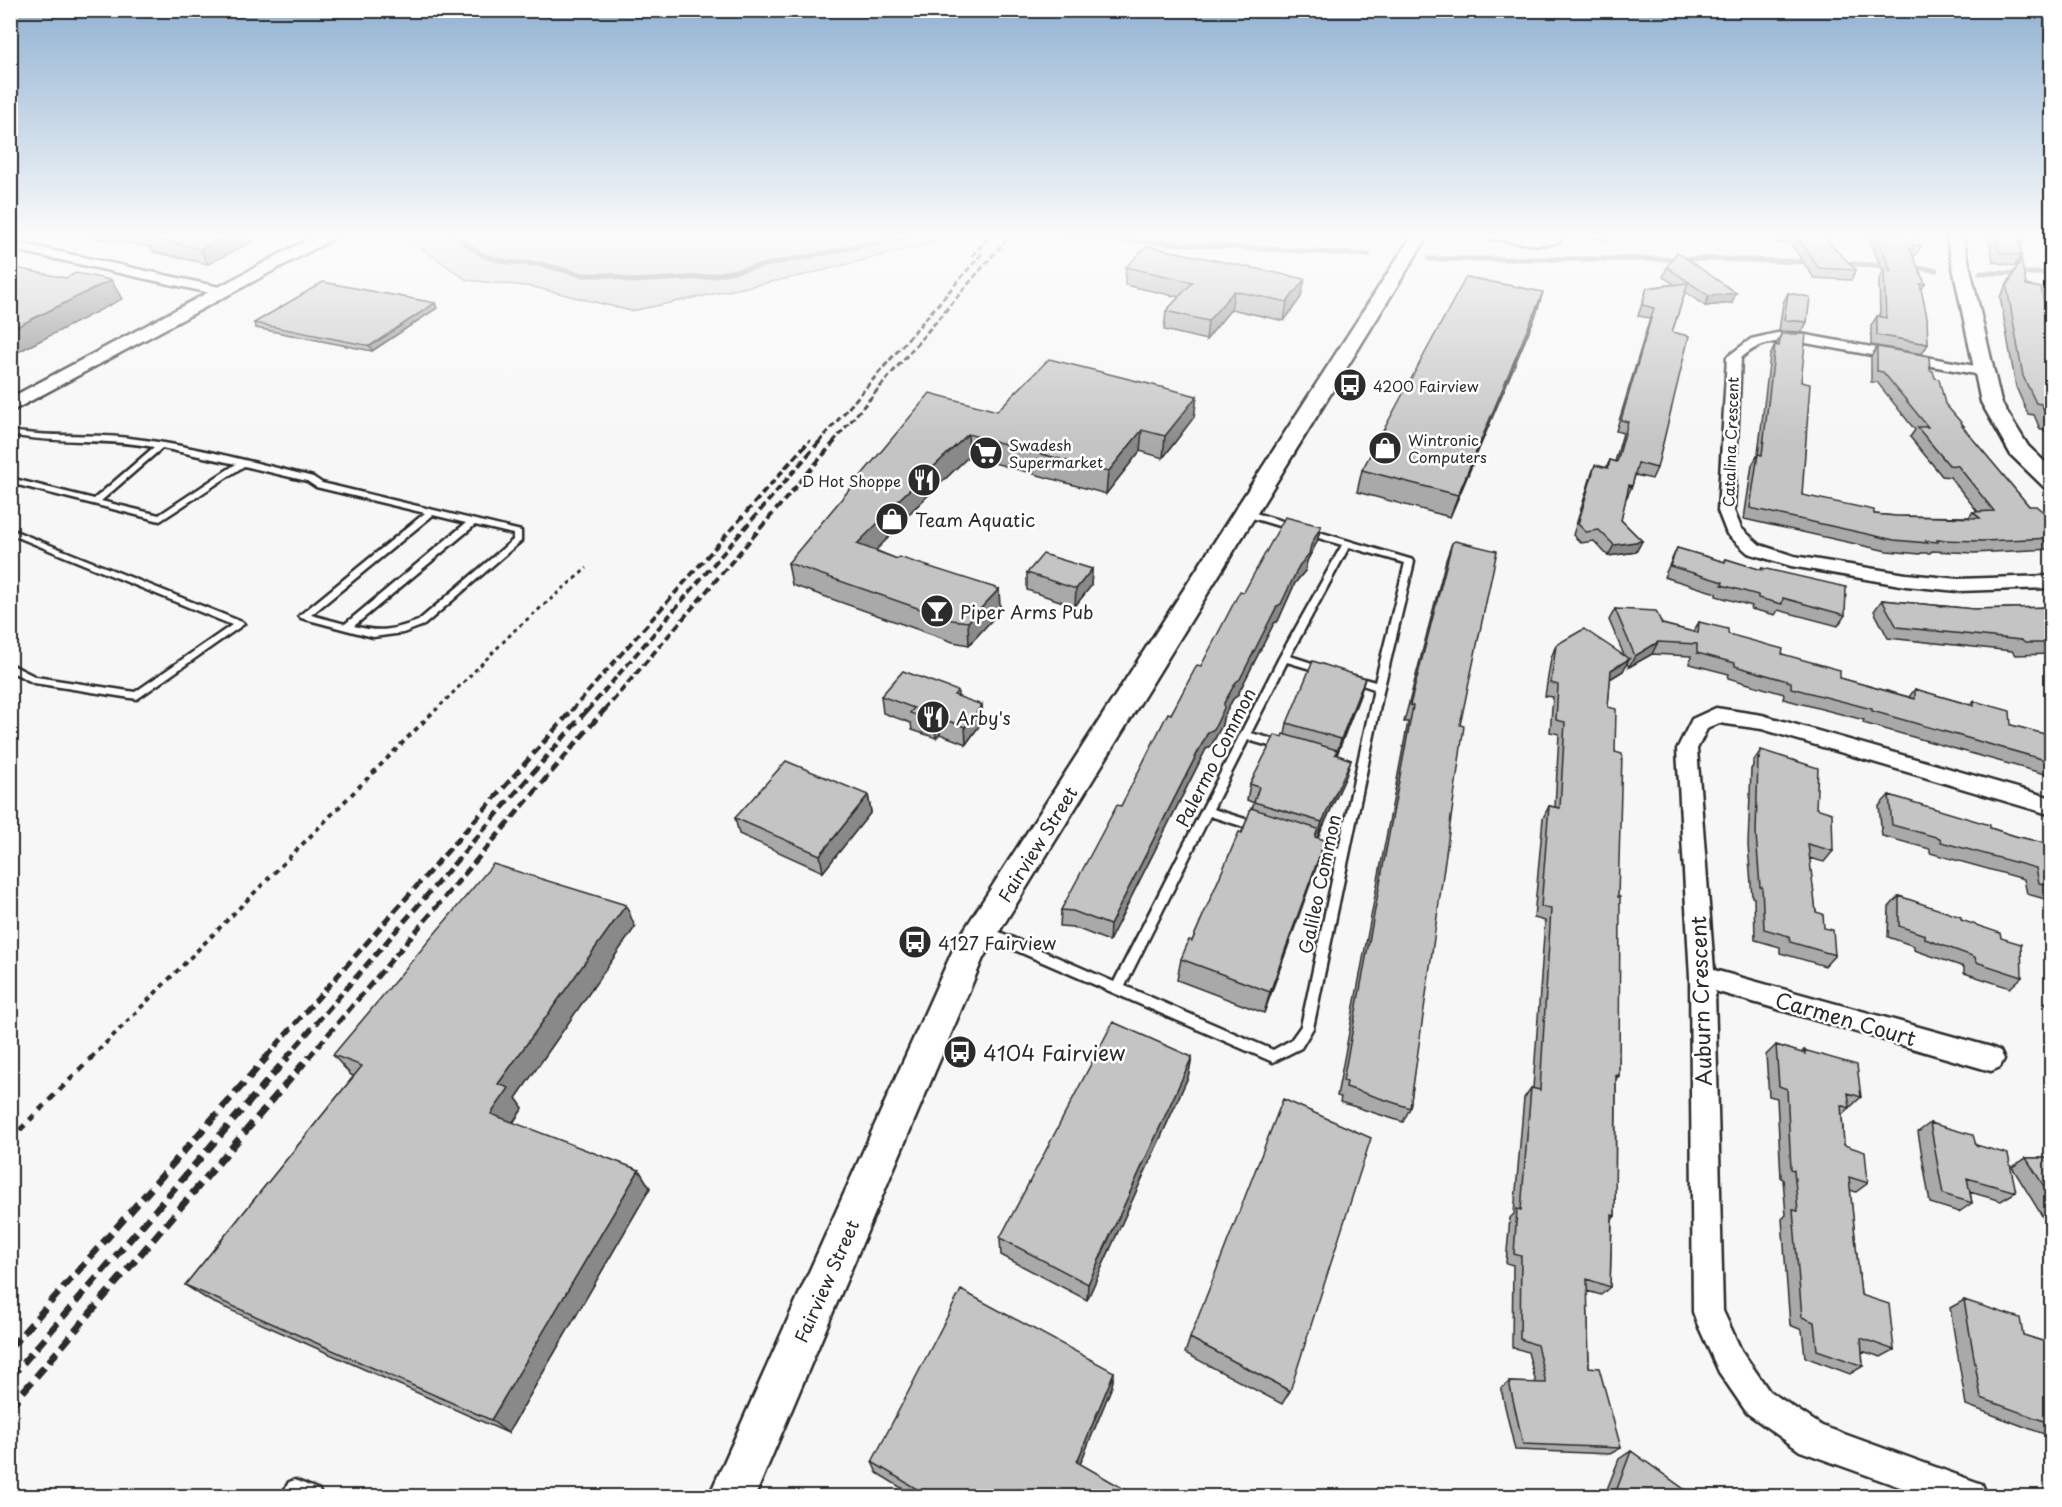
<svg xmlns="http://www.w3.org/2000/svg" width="2062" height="1507" viewBox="0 0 2062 1507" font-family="'Playpen Sans',sans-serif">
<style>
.green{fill:#d9d9d9;stroke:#828282;stroke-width:1.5}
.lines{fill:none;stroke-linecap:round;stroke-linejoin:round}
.stream{stroke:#7b7b7b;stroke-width:5}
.lane-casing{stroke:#2b2b2b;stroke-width:5}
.street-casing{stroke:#2b2b2b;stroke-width:5}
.secondary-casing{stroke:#2b2b2b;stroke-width:5}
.path-far2{stroke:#2b2b2b;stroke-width:3;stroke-dasharray:4 4;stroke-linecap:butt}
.path-far1{stroke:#2b2b2b;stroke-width:4;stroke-dasharray:5 5;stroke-linecap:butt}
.path{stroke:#2b2b2b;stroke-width:5;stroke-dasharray:7 7;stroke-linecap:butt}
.lane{fill:#fff;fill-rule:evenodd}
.street{fill:#fff;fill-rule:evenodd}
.secondary{fill:#fff;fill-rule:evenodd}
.rail-far3{stroke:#2b2b2b;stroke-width:3;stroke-dasharray:6 3;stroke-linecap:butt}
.rail-far2{stroke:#2b2b2b;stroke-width:4;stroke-dasharray:8 4;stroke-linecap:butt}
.rail-far1{stroke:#2b2b2b;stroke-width:5;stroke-dasharray:10 5;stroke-linecap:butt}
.rail{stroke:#2b2b2b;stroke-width:7;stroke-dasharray:13 7;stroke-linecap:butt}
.wall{fill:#a9a9a9;stroke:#2b2b2b;stroke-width:1.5}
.shaded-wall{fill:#898989;stroke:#2b2b2b;stroke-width:1.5}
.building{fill:#c4c4c4;stroke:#2b2b2b;stroke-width:1.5}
.labels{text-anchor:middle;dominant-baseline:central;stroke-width:5;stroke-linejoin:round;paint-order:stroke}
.far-poi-label{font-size:15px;fill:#2b2b2b;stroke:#fff;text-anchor:start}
.far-street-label{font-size:15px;fill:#2b2b2b;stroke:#fff}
.poi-label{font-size:18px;fill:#2b2b2b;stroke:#fff;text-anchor:start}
.street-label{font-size:18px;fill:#2b2b2b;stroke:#fff}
.near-street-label{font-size:21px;fill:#2b2b2b;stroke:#fff}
.near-poi-label{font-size:21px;fill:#2b2b2b;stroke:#fff;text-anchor:start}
</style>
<rect width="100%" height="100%" fill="#f7f7f7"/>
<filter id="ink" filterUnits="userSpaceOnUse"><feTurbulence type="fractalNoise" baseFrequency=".0167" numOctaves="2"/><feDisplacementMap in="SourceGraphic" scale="12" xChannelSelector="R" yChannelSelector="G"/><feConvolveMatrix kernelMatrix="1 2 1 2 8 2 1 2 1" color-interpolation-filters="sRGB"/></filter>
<g filter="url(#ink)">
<path class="green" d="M408,234H957L954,237L805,275L631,311L534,287L467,280L406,237Z"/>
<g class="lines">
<path class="stream" d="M452,234L484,256L506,262L540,264L583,275H611L631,281L705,277L920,234
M1034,235L1369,255
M1429,259H1719L1811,262
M1841,263L1889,266
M1910,267L1936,270
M1980,273H2052"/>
<defs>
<path id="lane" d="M10,431C50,438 90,433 129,438C191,445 252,462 313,477L322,483L521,531V541L424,625L403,633L373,637L301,618L299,616L425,513L316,487L307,481L244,466L160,521L10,483V478L94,499L154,447C107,438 58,444 10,435ZM162,448L236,464L159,515L101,501ZM433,515L466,523L345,624L311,615ZM475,525L513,534V540L418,621C393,630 380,633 354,626Z
M1245,510L1413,560L1414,562L1384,687L1313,1028L1301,1048L1273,1062L980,935L978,931L980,927L984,926L988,927L1114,982L1279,658L1342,545L1242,515V511ZM1349,547L1405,563L1375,682L1350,675L1345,678L1347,680L1374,689L1339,848L1309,840L1305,841L1303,844L1305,847L1337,857L1301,1026L1291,1040L1273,1050L1125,986L1210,816L1257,831L1261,830L1263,827L1261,824L1213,809L1248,740L1283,750L1288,746L1287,743L1251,733L1287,662L1324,673L1329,670L1327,668L1290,656Z
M10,529L242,622L244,624L137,699L34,683L10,671V664L36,677L135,692L232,625L10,534Z
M295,1480L319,1490L321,1496H281L289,1482Z"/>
<path id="street" d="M1483,234H1512L1532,236L1564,234C1563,235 1559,241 1558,242C1547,249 1503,240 1489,238Z
M10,241L224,288L231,292L224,296L10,249Z
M1777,333H1795L1986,368L1993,372L1986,376L1795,341C1773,341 1758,343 1741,358L1734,511L1741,528L1760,545L1794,556L1906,574L1958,579L2052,576V588L1958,591L1906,586L1791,566L1748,553L1727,534L1718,511L1727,357L1751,339Z
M1716,708L1762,715L2052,798V815L1762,729L1719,723L1707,729L1697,749L1714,970L1991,1047L2000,1051L2004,1059L2000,1067L1991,1071L1715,991L1723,1311L1741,1350L1769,1391L1822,1426L1982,1484L1987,1496H1925L1800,1451L1747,1413L1719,1372L1697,1323L1693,1312L1690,977L1677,749L1692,719Z"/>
<path id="secondary" d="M318,234H338L336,237L10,412V398Z
M1413,234H1429L983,958L755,1496H709L957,941Z
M1946,234H1962L2001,402L2028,446L2052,469V489L2044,487L2011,455L1981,402Z"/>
</defs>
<use href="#lane" class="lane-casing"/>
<use href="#street" class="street-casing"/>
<use href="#secondary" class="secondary-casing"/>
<path class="path-far2" d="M435,711L516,629L587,568"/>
<path class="path-far1" d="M91,1058L436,709"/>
<path class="path" d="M10,1140L92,1057"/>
<use href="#lane" class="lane"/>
<use href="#street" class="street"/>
<use href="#secondary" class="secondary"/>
<path class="rail-far3" d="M972,256L992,234
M808,442L810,440
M819,442L984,251
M833,442L1011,234"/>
<path class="rail-far2" d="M571,711L809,441
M587,711L820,441
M604,711L835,441"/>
<path class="rail-far1" d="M265,1058L573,709
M286,1058L588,709
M308,1058L605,709"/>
<path class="rail" d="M10,1348L267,1057
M10,1378L288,1057
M10,1407L309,1057"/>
</g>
<path class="wall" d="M86,234H248L252,242L208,264L153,252L150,247L87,236Z
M1583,234H1612L1609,240L1582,236Z
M1780,234H1822H1820L1856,270L1851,280L1814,278L1790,243H1777Z
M1867,234H1918L1916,237L1921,246L1915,256L1912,255L1925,284L1921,290L1928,344L1922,354L1871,345V326L1877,316L1880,317L1879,279L1883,272Z
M1988,234H2021L2023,242L2020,247L2021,256L2015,266L1993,262Z
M2021,259L2026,285L2052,338V441L2043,429H2040L2034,415L2028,414L2016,387L2000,297Z
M1126,267L1301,297L1284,321L1231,309L1206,340L1164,330L1166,311L1179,297L1125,285Z
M1667,267L1732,303L1705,306L1685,292L1672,332L1657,468L1652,479L1635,475L1632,486L1627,497H1626L1621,520L1642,541L1636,552L1608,556L1594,541L1581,543L1573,535L1591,476L1595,465L1606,468L1610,460L1615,462L1623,433L1616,431L1650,318L1638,316L1647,288L1674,284L1663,277Z
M1788,293L1807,322L1802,332L1779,331L1783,303Z
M437,308L372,351L256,328L254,323Z
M1537,312L1450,517L1357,492L1362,470Z
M1781,334L1801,382L1802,495L1874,514L1896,516L1969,517L1973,512H1978L1950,477L1942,476L1910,437L1915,430L1877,382H1871V357L1877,347L1930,370L1935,378L1945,404L1964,426L1963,428L2029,506L2052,519V549L1974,553L1932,551L1930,553H1921L1920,554L1887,551L1744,519L1752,465L1758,454L1770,356L1775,345L1776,346Z
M1197,396L1194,417L1163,458L1140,451L1106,494L969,456L891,531L892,534L875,550L897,559L999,589L1000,611L969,645L953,642L792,585L788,563L997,411Z
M1321,526L1317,542L1307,561L1305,571L1295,583L1278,621L1274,623L1237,696L1233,699L1223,718L1222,725L1211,746L1206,749L1109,941L1073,927L1060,926L1061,910L1121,806L1171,714L1201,666L1244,592Z
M1452,543L1460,725L1410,1108L1403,1122L1340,1102L1341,1097L1337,1096L1408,722H1404L1446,560Z
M1677,548L1724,562L1726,559L1761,570L1762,568L1845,615L1838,626L1778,610L1775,615L1751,609L1752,606L1716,596V593L1664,577Z
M1092,569L1091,586L1075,606L1027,590V573Z
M1882,600L1974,609L2052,607V654L2015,655L2012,651L1888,638L1874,611Z
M1615,609L1662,624L1693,632L1699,622L1728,634L1782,654L1840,678L1909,697L1915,689L1971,705L1974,701L2011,725L2052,736V776L1863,723L1864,720L1783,699L1784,694L1728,678L1729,674L1690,664L1691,656L1652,654L1629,667L1627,663L1623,671L1610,679L1608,707L1615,752L1618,897L1619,1076L1616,1079L1615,1216L1612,1220L1610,1287L1601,1295L1587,1291L1589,1367L1621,1448L1610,1454L1515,1450L1501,1389L1509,1382L1536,1383L1528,1352L1512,1347L1513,1265L1506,1263L1510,1218L1514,1214L1524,1098L1531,1088H1533L1545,921L1534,918L1543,818L1549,806L1555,807L1559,734L1550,732L1553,697L1545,696L1551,658L1556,645L1624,655L1609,620Z
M1365,678L1360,695L1337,755L1351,760L1346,776L1318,838V862L1264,1013L1177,980L1181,959L1192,941L1252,809L1254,803L1247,800L1250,784L1282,737L1285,735L1287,723Z
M958,691V697L982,705V722L966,744L940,734L936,738L912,730L911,723L883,713L881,696Z
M1761,750L1816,808L1833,851L1824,862L1809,858L1816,912L1824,928L1835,955L1825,966L1780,953V947L1755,940L1754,898L1752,897L1748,845L1751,769L1753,766V762Z
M868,795L871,812L823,872L739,834L735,818Z
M1889,795L2015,836L2052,845V901L2027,894L2024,879L1930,853V849L1882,836L1879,806Z
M1899,896L1961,920L2001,938L2022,977L2010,988L1964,973V967L1914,950V946L1888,937L1889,907Z
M635,927L516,1098L523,1108L513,1123L639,1170L650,1188L508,1433L210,1301L185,1285L354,1076L351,1075L333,1055Z
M2052,998V1014L2045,1003Z
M1776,1045L1801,1053L1804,1050L1861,1097L1842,1115L1844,1145L1868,1183L1856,1192L1850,1190L1861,1295L1894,1350L1881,1357L1862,1351L1863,1366L1850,1374L1805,1357L1802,1330L1790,1325L1782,1219L1786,1215L1783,1179L1781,1178L1777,1098L1769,1096L1766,1055Z
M1192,1057L1188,1077L1087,1300L1001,1255L1000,1238Z
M1930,1123L1976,1145L2016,1192L2001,1201L1970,1192L1972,1203L1959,1212L1930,1203L1918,1132Z
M2026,1158H2052V1232L2012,1167Z
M1964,1300L2023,1335L2052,1344V1437L1966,1405L1950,1308Z
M1190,1338L1290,1391L1282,1404L1185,1353Z
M1114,1372L1112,1386L1080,1464L1138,1497H916L877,1473L872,1462Z
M1631,1451L1695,1497H1604L1619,1459Z"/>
<path class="shaded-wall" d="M233,234H248L252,242L208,264L200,249Z
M10,259L23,278L10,283Z
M1305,279L1301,297L1284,321L1287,302Z
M111,280L122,299L10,356V330Z
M1234,291L1231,309L1206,340L1208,321Z
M1543,292L1537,312L1450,517L1458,495Z
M1736,293L1732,303L1705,306L1709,296Z
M435,303L437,308L372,351L370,346Z
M1197,396L1194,417L1163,458L1165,436Z
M1142,430L1140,451L1106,494L1108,472Z
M968,434L969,456L891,531L892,534L860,566L857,544L887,511Z
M1321,526L1317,542L1307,561L1305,571L1295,583L1278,621L1274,623L1237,696L1233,699L1223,718L1222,725L1211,746L1206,749L1109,941L1110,925L1208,732Z
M1642,541L1636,552L1608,556L1614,545Z
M1092,569L1091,586L1075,606L1076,589Z
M999,589L1000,611L969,645L968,622Z
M1658,642L1652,654L1629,667L1635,656Z
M1629,659L1623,671L1605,682L1611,670Z
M1365,678L1360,695L1336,756L1341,739Z
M982,705V722L966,744L965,727Z
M938,717L940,734L936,738L934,721Z
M1351,760L1346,776L1317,839L1322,822Z
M868,795L871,812L823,872L820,855Z
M1325,840L1318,862L1264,1013L1270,992Z
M626,905L635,927L516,1098L523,1108L505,1133L491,1114L498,1084Z
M1192,1057L1188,1077L1087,1300L1088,1284Z
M639,1170L650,1188L508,1433L491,1420Z
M1114,1372L1112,1386L1076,1474L1077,1462Z"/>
<path class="building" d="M147,234H233L200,249L145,237L151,234Z
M1792,234H1820L1856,270L1819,268L1795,234Z
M1876,234H1915L1921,246L1912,245L1914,249H1910L1925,284H1920L1927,317L1928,344L1877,335V316L1886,318L1884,270L1891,271Z
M1996,234H2021L2023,242L2019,241L2021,256L1999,252Z
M1147,246L1305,279L1287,302L1234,291L1208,321L1166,311L1193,282L1126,267Z
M1677,252L1736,293L1709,296L1667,267Z
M2021,259L2026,285L2041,288L2052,338V419L2048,418L2041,404L2036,403L2023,376L2007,287Z
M10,267L66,278L76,273L111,280L10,330Z
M1466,277L1543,292L1458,495L1362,470Z
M323,282L435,303L370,346L254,323Z
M1688,283L1672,332L1689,336L1657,468L1638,463L1632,486L1629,485L1621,520L1642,541L1614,545L1599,530L1586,532L1578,524L1595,465L1608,468L1610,460L1617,462L1628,422L1621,420L1654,308L1642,305L1647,288Z
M1788,293L1810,297L1807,322L1784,320Z
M1781,334H1806L1801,382L1810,384L1802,495L1874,510V514L1896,516L1980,518L1973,512L1994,511L1958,466L1949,465L1917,427H1928L1883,372L1877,371V347L1929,356L1930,370L1933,371L1935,378L1939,379L1945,404L1964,426H1962L2029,506H2036L2052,519V538L1983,541L1937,540L1938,542L1926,541L1928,543L1894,540L1750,508L1758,454L1762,455L1775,345L1779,346Z
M1049,359L1197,396L1165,436L1142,430L1108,472L968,434L887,511L889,512L857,544L897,559L899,557L999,589L968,622L952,620L788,563L930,393L997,411Z
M1285,517L1321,526L1311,545L1309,554L1299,566L1281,604L1277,606L1240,679L1236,682L1224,703V708L1214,729L1208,732L1110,925L1073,911L1061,910L1117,805L1121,806L1168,713L1171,714L1197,665L1201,666L1240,591L1244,592Z
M1455,541L1497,551L1460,725L1464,726L1410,1108L1346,1087L1347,1082L1343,1081L1413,706L1410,705L1452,543Z
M1677,548L1725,562L1726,559L1762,570V568L1846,587L1845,615L1783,598L1782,604L1758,598V595L1722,585L1723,582L1670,566Z
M1043,554L1092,569L1076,589L1027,573Z
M1882,600L1974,609L2052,607V643H2025L2021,640L1897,627Z
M1615,609L1656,611L1662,624L1698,633L1699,622L1728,629V634L1783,649L1782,654L1840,670V678L1915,699V689L1974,706V701L2010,711L2011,725L2052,736V762L1872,711V709L1791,688V682L1735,666V663L1697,653V644L1658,642L1635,656Z
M1584,629L1629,659L1611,670L1608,707L1616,709L1615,752L1622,754L1618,897H1620L1619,1076L1616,1075L1615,1216L1612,1215L1610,1287L1587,1279L1589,1367L1599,1368L1621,1448L1523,1444L1509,1382L1546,1383L1537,1345L1520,1339L1521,1256L1514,1254L1517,1209L1521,1210L1531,1088L1540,1090L1551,909L1541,907L1549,806L1560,808L1565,722L1556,720L1558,685L1551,683L1556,645Z
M1313,661L1365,678L1341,739L1287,723Z
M903,671L958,691L954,695L982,705L965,727L938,717L934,721L910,713L914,708L881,696Z
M1283,734L1337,750L1335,754L1351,760L1322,822L1254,802L1259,787L1250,784L1275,735L1282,737Z
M1761,750L1818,768L1816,808L1832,813L1833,851L1808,844L1816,912L1823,914L1824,928L1833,930L1835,955L1790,942L1789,936L1764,929L1762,887H1760L1756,834L1758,758L1760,759Z
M786,761L868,795L820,855L735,818Z
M1889,795L1990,825V828L2015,836L2052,845V886L2039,883L2036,868L1941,842L1940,838L1892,825Z
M1251,808L1318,829L1315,837L1325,840L1270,992L1181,959L1189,940L1192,941L1239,832L1242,833Z
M493,864L626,905L498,1084L509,1088L491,1114L639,1170L491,1420L185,1285L362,1066L333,1055Z
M1899,896L1961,917V920L2000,933L2001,938L2021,944L2022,977L1976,962L1975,957L1925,939V935L1899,926Z
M1113,1022L1192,1057L1088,1284L1000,1238Z
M1776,1045L1805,1054L1804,1050L1857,1065L1861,1097L1848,1093L1850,1108L1841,1105L1844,1145L1865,1152L1868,1183L1849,1177L1861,1295L1889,1304L1894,1350L1861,1338L1863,1366L1817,1350L1814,1322L1802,1317L1793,1210L1798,1211L1794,1170L1791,1169L1787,1089L1779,1086Z
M1283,1099L1371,1138L1290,1391L1190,1338Z
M1930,1123L1973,1135L1976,1145L2008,1154L2016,1192L1967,1178L1972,1203L1943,1194Z
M2026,1158H2052V1199Z
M961,1290L1114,1372L1077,1462L1138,1497H930L872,1462Z
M1964,1300L2020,1318L2023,1335L2052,1344V1424L1981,1398Z
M1631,1451L1695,1497H1614Z"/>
</g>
<linearGradient id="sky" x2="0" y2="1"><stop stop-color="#91b2d2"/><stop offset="0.53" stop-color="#fbfbfb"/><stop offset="1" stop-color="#fbfbfb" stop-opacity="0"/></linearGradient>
<rect width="2062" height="445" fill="url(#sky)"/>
<defs>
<symbol id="bus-disc" viewBox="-11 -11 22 22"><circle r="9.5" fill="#2b2b2b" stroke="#fff"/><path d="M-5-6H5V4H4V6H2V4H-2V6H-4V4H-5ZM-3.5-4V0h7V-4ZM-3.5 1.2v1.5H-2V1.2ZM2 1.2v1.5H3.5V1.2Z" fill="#fff"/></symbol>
<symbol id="shop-disc" viewBox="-11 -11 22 22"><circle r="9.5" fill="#2b2b2b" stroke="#fff"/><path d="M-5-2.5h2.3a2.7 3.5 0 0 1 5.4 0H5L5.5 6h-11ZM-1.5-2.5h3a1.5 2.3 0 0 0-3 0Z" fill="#fff"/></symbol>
<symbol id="supermarket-disc" viewBox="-11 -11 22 22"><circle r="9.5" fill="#2b2b2b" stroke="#fff"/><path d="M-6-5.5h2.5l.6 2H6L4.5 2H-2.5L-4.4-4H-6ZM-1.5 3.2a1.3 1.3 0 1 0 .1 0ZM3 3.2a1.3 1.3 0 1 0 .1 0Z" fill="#fff"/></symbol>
<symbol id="restaurant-disc" viewBox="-11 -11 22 22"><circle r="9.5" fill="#2b2b2b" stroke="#fff"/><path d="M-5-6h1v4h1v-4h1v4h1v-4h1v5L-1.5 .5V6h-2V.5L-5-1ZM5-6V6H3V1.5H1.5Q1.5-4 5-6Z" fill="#fff"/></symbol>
<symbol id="bar-disc" viewBox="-11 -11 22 22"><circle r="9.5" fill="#2b2b2b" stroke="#fff"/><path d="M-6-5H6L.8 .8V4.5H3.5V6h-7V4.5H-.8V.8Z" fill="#fff"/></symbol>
</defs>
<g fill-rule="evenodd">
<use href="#bus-disc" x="1331" y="366" width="38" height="38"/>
<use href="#shop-disc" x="1366" y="429" width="38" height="38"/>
<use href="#supermarket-disc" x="967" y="434" width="38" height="38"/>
<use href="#restaurant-disc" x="905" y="461" width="38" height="38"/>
<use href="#shop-disc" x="873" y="500" width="38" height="38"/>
<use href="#bar-disc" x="918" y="592" width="38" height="38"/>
<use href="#restaurant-disc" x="914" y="698" width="38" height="38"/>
<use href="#bus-disc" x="896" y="923" width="38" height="38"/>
<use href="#bus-disc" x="941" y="1033" width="38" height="38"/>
</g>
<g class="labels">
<g class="far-poi-label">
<text x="1373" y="385">4200 Fairview</text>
<text x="1408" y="439">Wintronic<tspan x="1408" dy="17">Computers</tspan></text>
<text x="1009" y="444">Swadesh<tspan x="1009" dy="17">Supermarket</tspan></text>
<text x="901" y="480" text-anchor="end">D Hot Shoppe</text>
</g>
<g class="far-street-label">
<text transform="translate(1730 442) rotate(-88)">Catalina Crescent</text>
</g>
<g class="poi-label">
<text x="915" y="519">Team Aquatic</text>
<text x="960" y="611">Piper Arms Pub</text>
<text x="956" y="717">Arby's</text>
<text x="938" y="942">4127 Fairview</text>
</g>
<g class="street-label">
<text transform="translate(1215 757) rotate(-63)">Palermo Common</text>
<text transform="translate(1037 844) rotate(-58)">Fairview Street</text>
<text transform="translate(1319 884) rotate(-78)">Galileo Common</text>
<text transform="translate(826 1281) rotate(-66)">Fairview Street</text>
</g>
<g class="near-street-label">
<text transform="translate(1700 1001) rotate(-92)">Auburn Crescent</text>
<text transform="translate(1846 1018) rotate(16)">Carmen Court</text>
</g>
<g class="near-poi-label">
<text x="983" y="1052">4104 Fairview</text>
</g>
</g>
<rect width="2062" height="1507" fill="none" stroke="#fff" stroke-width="36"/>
<rect x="18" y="18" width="2026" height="1471" fill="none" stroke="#2b2b2b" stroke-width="2" filter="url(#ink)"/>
</svg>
